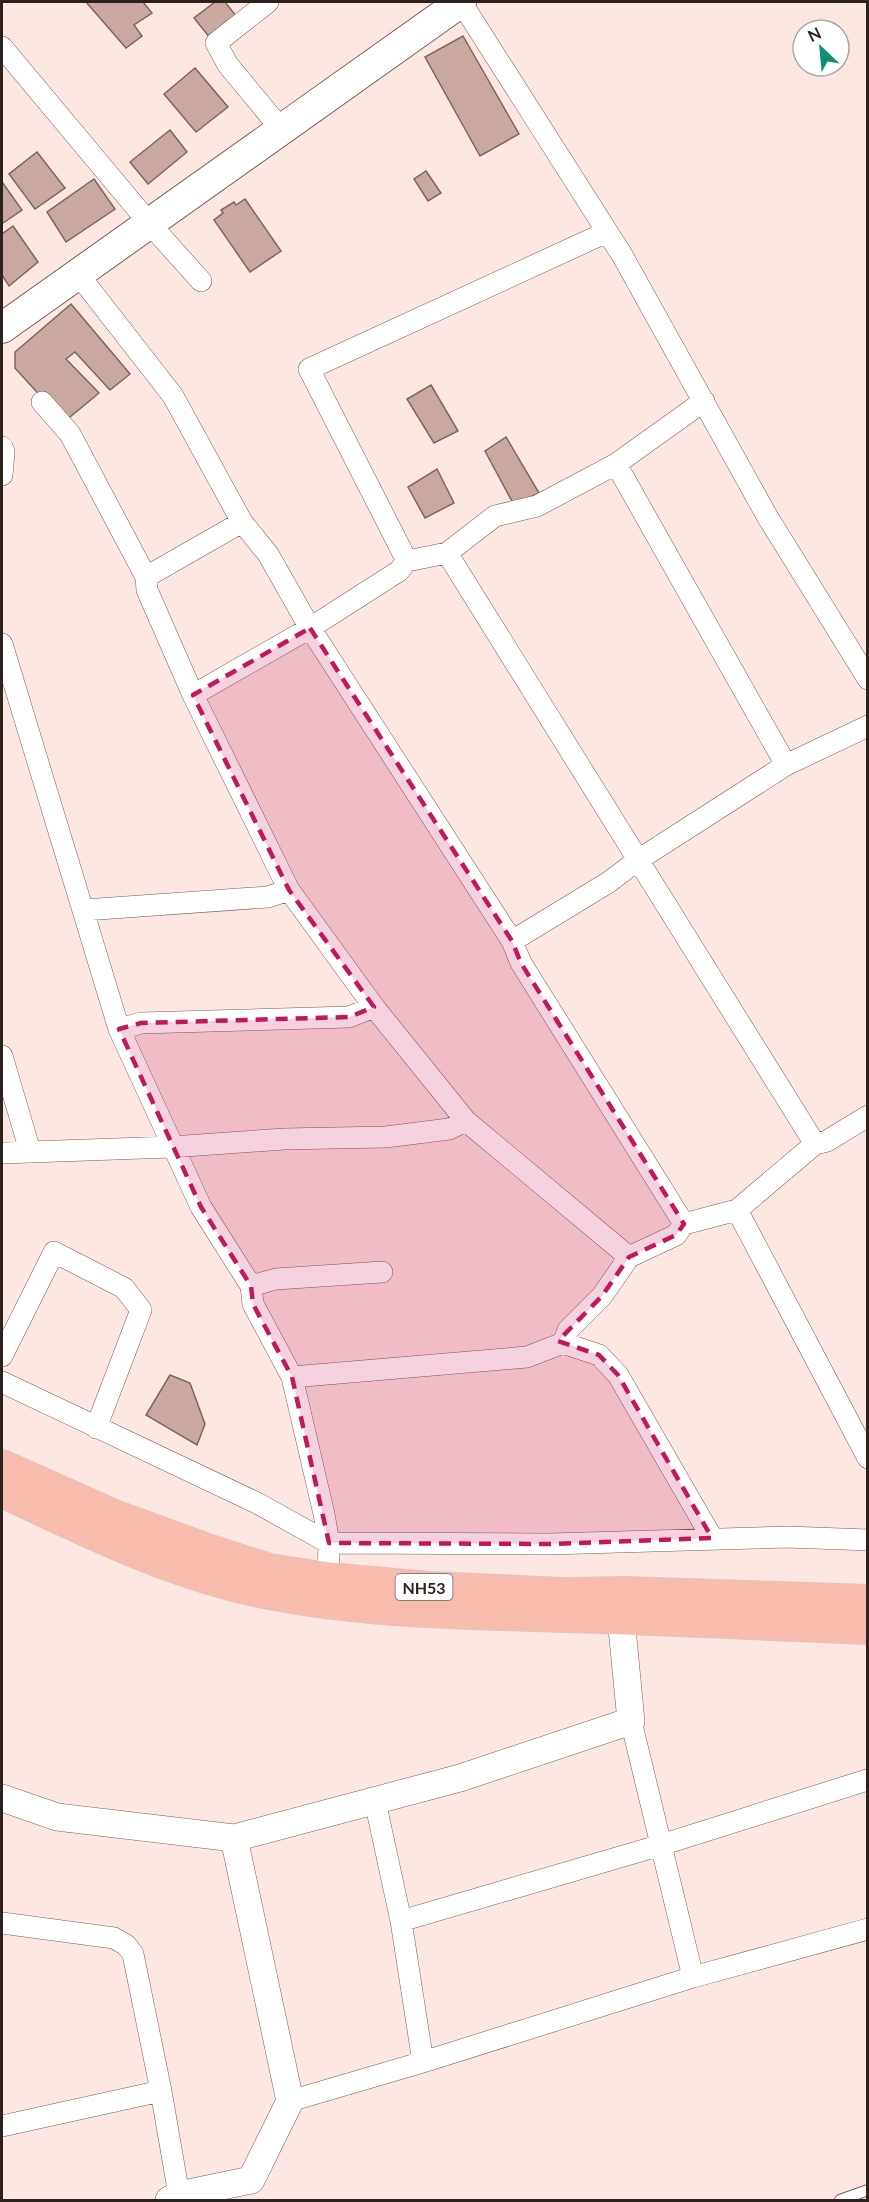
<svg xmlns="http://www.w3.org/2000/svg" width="869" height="2202" viewBox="0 0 869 2202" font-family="Lato,sans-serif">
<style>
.building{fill:#c8a8a0;stroke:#81645d;stroke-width:1.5}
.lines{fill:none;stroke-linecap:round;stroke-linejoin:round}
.service-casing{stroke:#7c5f59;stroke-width:12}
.minor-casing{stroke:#7c5f59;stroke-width:22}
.tertiary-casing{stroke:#7c5f59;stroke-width:28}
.secondary-casing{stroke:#7c5f59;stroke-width:32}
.trunk-casing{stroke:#d1cece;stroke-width:34}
.service{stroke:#fff;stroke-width:10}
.minor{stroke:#fff;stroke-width:21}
.tertiary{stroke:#fff;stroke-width:27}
.secondary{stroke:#fff;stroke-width:30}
.trunk{stroke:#f8bcaf;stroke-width:33}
.marked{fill:#c2185b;fill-opacity:0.2;stroke:#c2185b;stroke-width:4.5;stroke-dasharray:12 8;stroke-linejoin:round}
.labels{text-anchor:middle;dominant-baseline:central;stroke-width:4.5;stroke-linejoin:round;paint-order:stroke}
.shield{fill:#fff;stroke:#6d6462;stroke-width:1.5}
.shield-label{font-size:16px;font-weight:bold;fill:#2e221f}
</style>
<rect width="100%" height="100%" fill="#fce7e2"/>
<path class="building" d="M86,2H143L152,13L134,25L142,36L126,48Z
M215,2H225L237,17L210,38L194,18Z
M463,36L519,134L480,156L425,57Z
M195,68L228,107L196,132L164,94Z
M170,130L187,152L148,184L130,162Z
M37,152L65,188L35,209L9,174Z
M426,171L441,193L428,201L414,179Z
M94,179L115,209L66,242L47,212Z
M2,182L22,210L3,223L2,221Z
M245,199L281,251L250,272L214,220L223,213L221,210L234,202L236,205Z
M13,226L38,262L9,286L2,275V234Z
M71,304L130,374L110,390L75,352L66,359L99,393L64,422L15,368V352Z
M431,385L458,431L434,443L407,399Z
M506,437L539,493L514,505L485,451Z
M437,469L454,503L425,518L408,487Z
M170,1375L190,1383L205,1424L197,1445L146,1415Z"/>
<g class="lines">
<defs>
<path id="service" d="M840,2200L868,2190"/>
<path id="minor" d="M268,2L216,43L228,65L281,129
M461,2L622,255L767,516L868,679
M2,47L149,223L201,281
M78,274L173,396L242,522L268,554L310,628L512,941L521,963L684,1224
M42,402L70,434L146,577L147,590L193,695L289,890L374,1007L466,1121L629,1257
M2,447L4,452L2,475
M616,464L786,765
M447,553L815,1144
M407,561L309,369L607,232
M146,577L242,522
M2,644L119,1029L201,1207L251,1286L253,1304L292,1377L324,1514L329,1543L328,1579
M193,695L310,628L399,571L407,561L447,553L495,516L537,506L616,464L704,401
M84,910L268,897L289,890
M512,941L609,882L638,860L786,765L868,726
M119,1029L141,1023L349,1017L374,1007
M2,1056L30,1151
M2,1153L171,1147L284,1139L386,1137L449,1129L466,1121
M737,1210L868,1458
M251,1286L276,1279L382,1272
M563,1343L568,1330L602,1296L629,1257L676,1235L684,1224L737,1210L815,1144L827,1141L868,1116
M2,1356L54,1252L124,1288L141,1310L96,1428
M292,1377L527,1357L563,1343L599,1355L618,1375L712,1538
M2,1382L257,1503L329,1543L550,1544L788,1537L868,1540
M375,1801L401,1921L423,2062
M401,1921L661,1845L867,1780
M2,1923L114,1938L126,1945L133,1954L161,2091L179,2195
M693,1977L868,1929
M290,2101L423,2062L693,1977L631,1721
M2,2126L161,2091"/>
<path id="tertiary" d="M2,1798L57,1817L234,1838L460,1778L631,1721L621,1618
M169,2200L179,2195L251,2180L290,2101L234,1838"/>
<path id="secondary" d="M2,328L461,2"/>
<path id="trunk" d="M2,1466L114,1516L210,1551L269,1570L328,1579L429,1588L564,1594L626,1593L868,1601
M2,1491C81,1528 163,1569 250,1589C355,1612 462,1613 569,1616C669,1619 768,1624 868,1628"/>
</defs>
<use href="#service" class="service-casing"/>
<use href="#minor" class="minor-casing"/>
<use href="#tertiary" class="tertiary-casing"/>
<use href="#secondary" class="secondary-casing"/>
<use href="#trunk" class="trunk-casing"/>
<use href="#service" class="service"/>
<use href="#minor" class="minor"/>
<use href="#tertiary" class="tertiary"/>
<use href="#secondary" class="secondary"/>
<use href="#trunk" class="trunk"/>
</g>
<path class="marked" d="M310,628L512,941L521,963L684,1224L676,1235L629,1257L602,1296L558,1341L599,1355L618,1375L712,1538L550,1544L329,1543L292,1377L253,1304L251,1286L201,1207L119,1029L141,1023L349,1017L374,1007L289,890L193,695Z"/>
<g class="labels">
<rect class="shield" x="395.5" y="1574" width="57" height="26" rx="4.5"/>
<g class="shield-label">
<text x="424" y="1587">NH53</text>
</g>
</g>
<rect width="869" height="2202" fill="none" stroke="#2e221f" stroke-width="6"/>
<g transform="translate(821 48) rotate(334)"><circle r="28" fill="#ffffff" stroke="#aba7a5" stroke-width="1.5"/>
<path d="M0-4.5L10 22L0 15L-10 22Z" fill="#0f8f75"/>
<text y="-9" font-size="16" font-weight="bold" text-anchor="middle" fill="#2e221f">N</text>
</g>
</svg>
